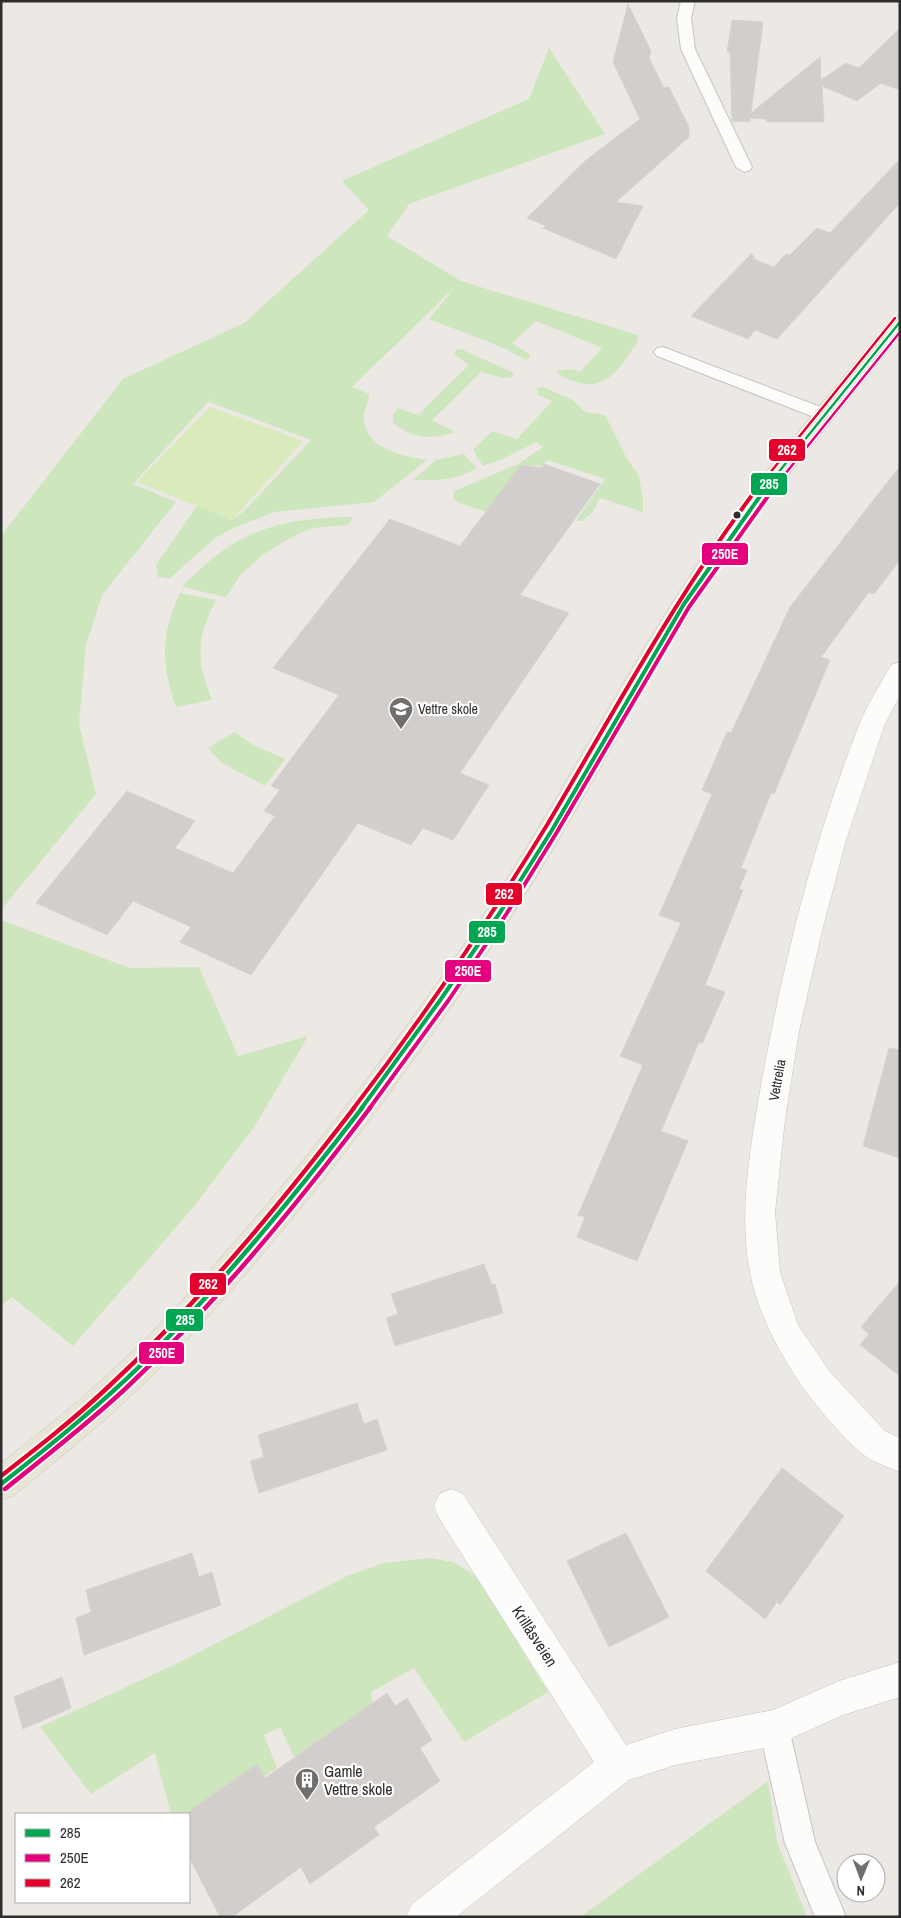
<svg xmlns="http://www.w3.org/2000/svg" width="901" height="1918" viewBox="0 0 901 1918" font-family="'Archivo Narrow',sans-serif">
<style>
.green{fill:#cee6be}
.pitch{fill:#d9eabb}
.building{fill:#d1cecb;stroke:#d7d4d0}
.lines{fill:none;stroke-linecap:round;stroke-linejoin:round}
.lane-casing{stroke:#c5c4c5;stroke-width:2}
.street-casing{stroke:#c5c4c5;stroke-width:1}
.primary-casing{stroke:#c6c5c4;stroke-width:1}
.lane{fill:#fcfcfb;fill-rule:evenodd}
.street{fill:#fcfcfb;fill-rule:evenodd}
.primary{fill:#e8e4d6;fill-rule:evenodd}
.bus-1-far2-casing{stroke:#fff;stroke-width:5}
.bus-1-far1-casing{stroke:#fff;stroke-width:8}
.bus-1-casing{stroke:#fff;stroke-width:8}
.bus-2-far2-casing{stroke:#fff;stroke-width:5}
.bus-2-far1-casing{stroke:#fff;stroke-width:8}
.bus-2-casing{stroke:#fff;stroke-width:8}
.bus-3-far2-casing{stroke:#fff;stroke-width:5}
.bus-3-far1-casing{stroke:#fff;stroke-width:8}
.bus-3-casing{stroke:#fff;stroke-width:8}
.bus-1-far2{stroke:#00a651;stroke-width:2.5}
.bus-1-far1{stroke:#00a651;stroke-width:4}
.bus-1{stroke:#00a651;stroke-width:4.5}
.bus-2-far2{stroke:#e5007d;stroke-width:2.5}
.bus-2-far1{stroke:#e5007d;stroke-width:4}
.bus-2{stroke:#e5007d;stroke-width:4.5}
.bus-3-far2{stroke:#e4002b;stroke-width:2.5}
.bus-3-far1{stroke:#e4002b;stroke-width:4}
.bus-3{stroke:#e4002b;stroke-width:4.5}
.bus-dot{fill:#2e2e2e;stroke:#fff;stroke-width:2}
.labels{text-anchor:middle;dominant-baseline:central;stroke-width:4.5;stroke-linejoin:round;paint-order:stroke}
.poi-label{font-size:14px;fill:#2e2e2e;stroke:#fff;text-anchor:start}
.street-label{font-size:14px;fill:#2e2e2e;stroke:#fff}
.near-street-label{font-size:16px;fill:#2e2e2e;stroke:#fff}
.near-poi-label{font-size:16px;fill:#2e2e2e;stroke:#fff;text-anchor:start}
.line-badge{stroke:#fff;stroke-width:2}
.badge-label{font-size:14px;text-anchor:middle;font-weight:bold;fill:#fff}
</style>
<rect width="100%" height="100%" fill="#ece8e4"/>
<path class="green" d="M549,48L605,134L409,204L387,236L461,281L638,335V341C622,364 609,392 576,382C569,379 561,378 556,371L572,369L580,372L602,348L536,321L512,343L529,354L530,358L525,360L506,349L429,319L456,286L352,387L369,394C369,402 364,409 364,417C363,448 404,457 427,460L374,502L274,512L236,527L215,538L169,579L158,577L156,565L197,506L232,520L244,511L311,440L209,402L217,392L133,484L176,502L102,595L86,645L79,724L96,794L1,910V536L123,379L244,323L369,210L342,181L529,99Z
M461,349L514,373L513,377L503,378L481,372L432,420L455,432C434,440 409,439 393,422V414L398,408L418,415L469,365L454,354L456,350Z
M543,387L571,399L585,412L605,415L626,457L639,476L643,500V512L600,498L592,513L582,521H576L605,479L547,460L542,466L521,465L486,512L459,503L453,498L454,491L518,464L543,447L536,442L505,458L483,466L473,450L492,431L517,439L552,401L538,395V388Z
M464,454L477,468C457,480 436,481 413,480L436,460Z
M344,517H353L348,525L312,528L290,538L264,554L241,574L226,597L182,587C234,533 270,520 344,517Z
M180,593L216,600C196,638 196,660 212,700L176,707C161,663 160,637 180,593Z
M234,732L254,745L285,759L265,786L222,763L208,748Z
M1,920L130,968L199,967L238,1056L308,1036L255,1126L191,1210L73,1346L12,1297L1,1306Z
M430,1558L453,1562L476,1576L548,1692L464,1742L414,1668L371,1692L373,1707L294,1757L280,1727L264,1735L277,1768L189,1824V1814H171L155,1753L91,1794L40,1727L180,1662L347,1576L384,1563Z
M768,1781L777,1842L807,1917H580Z"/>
<path class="pitch" d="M210,407L303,441L232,520L137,482Z"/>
<path class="building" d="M628,4L651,51L649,58L664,88L669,87L689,127V137L616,202L643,206L616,259L543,228L546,226L527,218L585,161L640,119L613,62Z
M732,20L763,22L751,113L820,57L821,80L846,63L859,68L900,28V90L881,83L857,101L822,86L824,122H767L766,119L750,118V122L732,121L730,52H727Z
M900,159V203L777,339L755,330L748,339L691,316L752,253L755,260L774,267L786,254L790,255L817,228L830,233Z
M544,464L600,484L520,595L569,613L460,773L489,785L453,840L423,828L411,845L358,823L251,975L180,942L191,927L133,901L107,935L36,903L127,791L195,821L175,848L233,873L275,816L264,811L280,790L271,786L339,695L273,668L390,519L460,546L521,465L542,468Z
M900,466V560L874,594L869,592L821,657L830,660L774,794L771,793L741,868L747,870L739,889L743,890L705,985L725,992L702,1044L699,1042L661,1131L688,1141L637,1261L577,1237L585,1217L578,1215L643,1065L620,1056L681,923L659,915L712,794L702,790L727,732L731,733L790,607Z
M889,1048L900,1050V1158L863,1146Z
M484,1264L492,1285L495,1284L503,1313L395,1346L386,1318L398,1314L391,1294Z
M900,1281V1376L860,1345L869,1334L861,1327Z
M357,1403L364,1424L377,1419L387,1450L259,1493L250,1461L264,1457L258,1435Z
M782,1468L844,1516L780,1605L777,1602L765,1619L706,1571Z
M626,1533L669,1617L609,1647L567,1561Z
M192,1553L199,1577L212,1572L221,1605L84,1655L76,1618L91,1612L86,1590Z
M62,1677L71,1708L23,1729L14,1697Z
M387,1693L395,1706L407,1698L432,1740L420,1748L440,1781L374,1827L379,1835L310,1884L301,1867L232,1917H220L189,1857V1811L257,1764L265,1778Z"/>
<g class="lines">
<defs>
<path id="lane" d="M681,1H695L691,18L695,49L752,167L750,170L744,172L736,167L681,49L677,18Z
M663,347L831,411L834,415L831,419H819L657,356L654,352L657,348Z
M774,1713L784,1718L789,1728L815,1842L846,1917H815L785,1843L759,1728L764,1718Z"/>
<path id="street" d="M900,662V695L884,726L846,840L822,931L799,1031L785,1119L775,1212L780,1272L798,1325L830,1372L885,1431L900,1438V1472C887,1467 870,1461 860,1452C811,1407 762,1337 750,1272C738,1212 751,1145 761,1085C783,965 813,842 858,728C866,706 880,685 891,665Z
M451,1489L463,1494L626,1745L675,1729L773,1710L839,1681L900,1662V1697L843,1715L774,1746L675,1765L629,1780L456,1917H406L412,1904L594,1762L439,1518L434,1506L439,1494Z"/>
<path id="primary" d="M900,316V336C837,415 771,492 715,575C650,671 599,775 538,874C463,995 380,1111 290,1221C240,1282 188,1342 131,1396C94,1431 53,1463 13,1496L1,1500V1463C38,1434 74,1406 108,1374C168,1320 221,1258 273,1197C363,1088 449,974 523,853C582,758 634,658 697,565C757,478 826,399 893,317Z"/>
</defs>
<use href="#lane" class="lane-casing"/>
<use href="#street" class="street-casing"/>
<use href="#primary" class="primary-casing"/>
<use href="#lane" class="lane"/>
<use href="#street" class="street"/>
<use href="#primary" class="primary"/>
<defs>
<path id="bus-1-far2" d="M769,484L900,322"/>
<path id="bus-1-far1" d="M361,1109L441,999L501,911L552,830L684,604L770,482"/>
<path id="bus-1" d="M1,1484C50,1446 98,1407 142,1364C222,1285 294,1197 362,1108"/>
<path id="bus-2-far2" d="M777,484L900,332"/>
<path id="bus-2-far1" d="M369,1109L448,1001L507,913L557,832L689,607L778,482"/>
<path id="bus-2" d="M5,1489C45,1457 86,1425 124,1390C215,1305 295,1207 370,1108"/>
<path id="bus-3-far2" d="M761,484L895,318"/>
<path id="bus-3-far1" d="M353,1109C423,1018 487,923 547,825C616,709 679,590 762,482"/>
<path id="bus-3" d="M1,1476C37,1448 73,1420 106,1389C198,1304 278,1207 354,1108"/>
</defs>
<use href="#bus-1-far2" class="bus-1-far2-casing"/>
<use href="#bus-1-far1" class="bus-1-far1-casing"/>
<use href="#bus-1" class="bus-1-casing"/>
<use href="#bus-2-far2" class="bus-2-far2-casing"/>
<use href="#bus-2-far1" class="bus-2-far1-casing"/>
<use href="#bus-2" class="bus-2-casing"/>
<use href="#bus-3-far2" class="bus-3-far2-casing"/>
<use href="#bus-3-far1" class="bus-3-far1-casing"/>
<use href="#bus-3" class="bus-3-casing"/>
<use href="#bus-1-far2" class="bus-1-far2"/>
<use href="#bus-1-far1" class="bus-1-far1"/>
<use href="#bus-1" class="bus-1"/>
<use href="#bus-2-far2" class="bus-2-far2"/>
<use href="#bus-2-far1" class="bus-2-far1"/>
<use href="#bus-2" class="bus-2"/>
<use href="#bus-3-far2" class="bus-3-far2"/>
<use href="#bus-3-far1" class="bus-3-far1"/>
<use href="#bus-3" class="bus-3"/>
</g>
<defs>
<symbol id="school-pin" viewBox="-11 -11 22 30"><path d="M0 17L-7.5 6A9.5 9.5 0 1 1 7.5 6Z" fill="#706f6e" stroke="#fff"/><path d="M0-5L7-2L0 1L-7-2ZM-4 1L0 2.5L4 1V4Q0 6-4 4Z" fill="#fff"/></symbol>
<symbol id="building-pin" viewBox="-11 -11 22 30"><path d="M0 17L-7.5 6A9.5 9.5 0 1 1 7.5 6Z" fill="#706f6e" stroke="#fff"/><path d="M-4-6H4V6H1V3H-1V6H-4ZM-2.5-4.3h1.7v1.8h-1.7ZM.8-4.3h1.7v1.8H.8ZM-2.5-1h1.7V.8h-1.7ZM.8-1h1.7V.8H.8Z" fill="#fff"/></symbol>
</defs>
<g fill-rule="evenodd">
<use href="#school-pin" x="387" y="695" width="28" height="38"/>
<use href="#building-pin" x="293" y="1766" width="28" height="38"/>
</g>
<circle class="bus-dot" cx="737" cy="515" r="4.5"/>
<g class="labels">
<g class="poi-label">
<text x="418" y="709">Vettre skole</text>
</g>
<g class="street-label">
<text transform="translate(777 1080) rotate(-80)">Vettrelia</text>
</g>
<g class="near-street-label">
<text transform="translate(535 1636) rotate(57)">Krillåsveien</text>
</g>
<g class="near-poi-label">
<text x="324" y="1771">Gamle<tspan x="324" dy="18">Vettre skole</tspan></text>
</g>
</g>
<g class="line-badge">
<rect x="768" y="438" width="38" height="24" rx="5" fill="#e4002b"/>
<rect x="750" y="472" width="38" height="24" rx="5" fill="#00a651"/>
<rect x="701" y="542" width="48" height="24" rx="5" fill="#e5007d"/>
<rect x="485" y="882" width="38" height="24" rx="5" fill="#e4002b"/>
<rect x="468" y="920" width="38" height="24" rx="5" fill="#00a651"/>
<rect x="444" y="959" width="48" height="24" rx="5" fill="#e5007d"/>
<rect x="189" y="1272" width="38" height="24" rx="5" fill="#e4002b"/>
<rect x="165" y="1308" width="39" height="24" rx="5" fill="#00a651"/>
<rect x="138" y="1341" width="47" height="24" rx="5" fill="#e5007d"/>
</g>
<g class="badge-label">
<text x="787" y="455">262</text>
<text x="769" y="489">285</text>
<text x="725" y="559">250E</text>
<text x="504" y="899">262</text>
<text x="487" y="937">285</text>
<text x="468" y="976">250E</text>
<text x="208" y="1289">262</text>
<text x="185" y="1325">285</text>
<text x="162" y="1358">250E</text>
</g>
<rect width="901" height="1918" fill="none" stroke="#2e2e2e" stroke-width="5"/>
<rect x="15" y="1813" width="175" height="90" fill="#ffffff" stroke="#ababab"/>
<rect x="25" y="1829" width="25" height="8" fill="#00a651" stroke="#ababab"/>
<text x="60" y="1838" font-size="15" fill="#2e2e2e">285</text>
<rect x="25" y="1854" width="25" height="8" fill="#e5007d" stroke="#ababab"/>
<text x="60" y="1863" font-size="15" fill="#2e2e2e">250E</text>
<rect x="25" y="1879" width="25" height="8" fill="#e4002b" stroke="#ababab"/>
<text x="60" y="1888" font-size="15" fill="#2e2e2e">262</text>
<g transform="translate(861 1878) rotate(181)"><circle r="24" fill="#ffffff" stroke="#ababab"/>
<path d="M0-4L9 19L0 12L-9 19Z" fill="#706f6e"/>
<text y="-8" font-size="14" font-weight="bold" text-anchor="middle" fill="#2e2e2e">N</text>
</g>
</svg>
